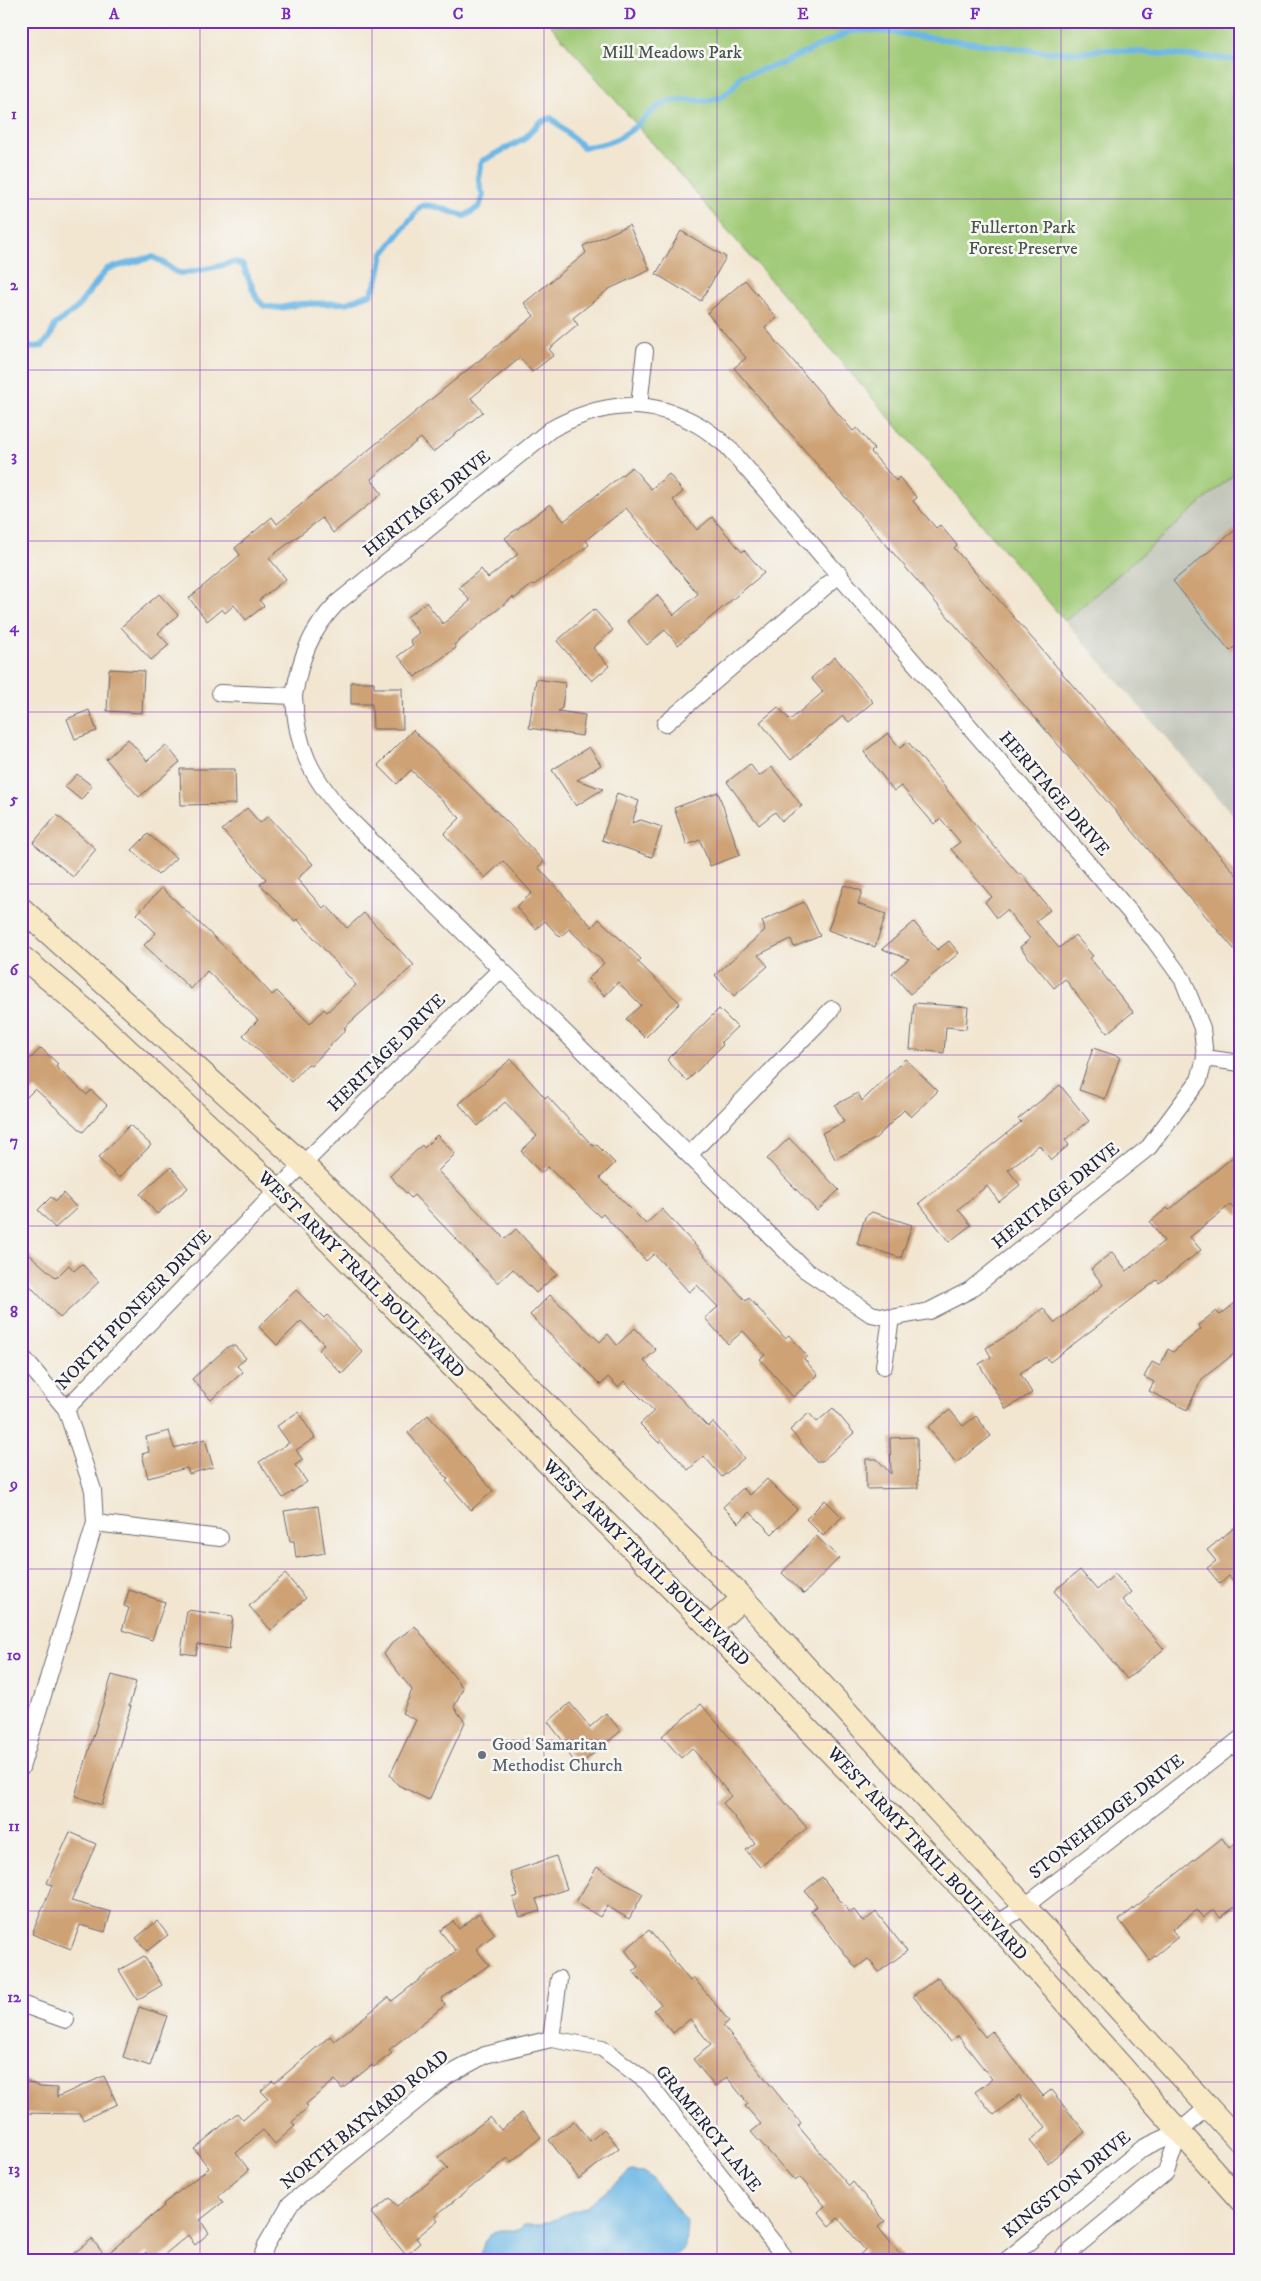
<svg xmlns="http://www.w3.org/2000/svg" width="1261" height="2281" viewBox="0 0 1261 2281" font-family="'IM FELL DW Pica',serif">
<style>
.industrial{fill:#c3c6b9}
.green{fill:#a0ca77;stroke:#617659}
.water{fill:#6cb7e5;stroke:#476c90}
.lines{fill:none;stroke-linecap:round;stroke-linejoin:round}
.stream{stroke:#6cb7e5;stroke-width:6}
.building{fill:#cea275}
.street-casing{stroke:#6b6770;stroke-width:18}
.secondary-casing{stroke:#6b6770;stroke-width:24}
.street{stroke:#fff;stroke-width:16}
.secondary{stroke:#f8e8c3;stroke-width:22}
.grid{fill:none;stroke:#7b2cbf;stroke-width:1;stroke-opacity:0.55}
.worship-dot{fill:#6b7280;stroke:#f6f6f2;stroke-width:2}
.labels{text-anchor:middle;dominant-baseline:central;stroke-width:5;stroke-linejoin:round;paint-order:stroke}
.park-label{font-size:18px;fill:#48544d;stroke:#f6f6f2}
.street-label{font-size:18px;fill:#22223b;stroke:#f6f6f2}
.worship-label{font-size:18px;fill:#5b616d;stroke:#f6f6f2;text-anchor:start}
.neatline{fill:none;stroke:#7b2cbf;stroke-width:2}
.grid-label{font-size:16px;text-anchor:middle;font-weight:bold;fill:#7b2cbf}
</style>
<rect width="100%" height="100%" fill="#f6f6f2"/>
<filter id="ink" filterUnits="userSpaceOnUse"><feTurbulence type="fractalNoise" baseFrequency=".02" numOctaves="2"/><feDisplacementMap in="SourceGraphic" scale="10" xChannelSelector="R" yChannelSelector="G"/><feConvolveMatrix kernelMatrix="1 2 1 2 8 2 1 2 1" color-interpolation-filters="sRGB"/></filter>
<filter id="wash" filterUnits="userSpaceOnUse"><feTurbulence type="fractalNoise" baseFrequency=".0096" numOctaves="4" result="noise"/><feDisplacementMap in="SourceGraphic" scale="20" xChannelSelector="R" yChannelSelector="G"/><feGaussianBlur stdDeviation="1.12" result="paint"/><feColorMatrix in="noise" values="0 0 0 0 0 0 0 0 0 0 0 0 0 0 0 0 0 1.4 0 .05"/><feComposite in="paint" operator="in"/></filter>
<g filter="url(#wash)">
<rect width="100%" height="100%" fill="#f2e6d1"/>
<path class="industrial" d="M1240,469V823L1065,621Z"/>
<path class="green" d="M547,21H1240V469L1065,621Z"/>
<path class="water" d="M631,2171L644,2172L653,2179L687,2222L685,2247L669,2260H480L484,2242L493,2232L500,2230H518L523,2225H538L589,2205Z"/>
<g class="lines">
<path class="stream" d="M21,349L42,346L50,337L55,325L77,308L107,269L152,257C164,260 169,270 179,273C185,275 225,264 235,262L243,265L257,299L264,306L280,308L300,304L346,303L371,294L378,279L383,254L421,206C436,203 450,213 465,216L479,207L483,195C478,183 477,174 482,161L524,139L540,122L551,118L583,147C609,145 623,138 642,121C647,116 653,110 659,106C690,88 715,120 741,76L781,64L851,31L871,30L1046,52C1062,51 1087,55 1100,49L1240,60"/>
</g>
<g id="blocks">
<path class="building" d="M629,225L650,270L609,289L573,318L578,325L549,349L554,355L532,372L520,358L471,398L483,412L433,452L421,438L392,461L371,479L382,494L333,533L322,518L269,558L286,579L259,600L264,606L246,620L234,605L225,613L222,609L207,621L189,598L240,555L235,548L272,517L277,524L534,316L524,303L586,253L583,246Z
M681,231L726,257L701,301L656,274Z
M745,280L777,318L765,328L853,431L857,428L874,449L871,452L896,481L899,477L917,498L913,501L936,528L940,525L957,545L954,548L1240,879V956L734,368L746,358L707,313Z
M632,467L651,489L669,474L683,492L673,500L697,530L712,517L742,552L744,550L764,573L678,645L665,630L647,645L627,621L657,595L674,615L698,594L626,508L586,540L589,545L534,585L533,584L514,599L513,597L454,645L456,648L415,677L398,656L413,645L410,640L419,633L407,617L426,602L443,624L470,601L459,587L481,569L488,578L518,554L505,538L550,504L564,521Z
M1240,526V643L1230,651L1173,581Z
M159,594L178,615L158,633L169,645L151,660L121,627Z
M594,609L613,630L593,648L609,666L592,681L557,641Z
M835,657L873,702L849,722L843,716L791,760L760,722L778,707L790,720L823,692L811,678Z
M109,669L144,671L142,713L107,711Z
M536,679L565,683L562,708L558,711L585,715L582,736L529,728Z
M351,682H374V688H402L403,729H373L372,704H351Z
M89,710L97,731L75,739L67,719Z
M413,730L509,824L544,862L538,867L592,927L599,919L641,959L638,962L680,1003L645,1038L626,1019L641,1005L618,982L605,996L588,979L604,963L569,929L560,937L545,921L536,929L516,907L532,893L503,861L485,878L444,834L460,818L411,770L397,784L378,765Z
M888,733L900,748L908,742L969,817L1019,875L1021,873L1050,910L1036,921L1059,948L1075,935L1093,956L1090,958L1133,1012L1107,1033L1065,979L1054,988L1020,947L1030,939L1007,910L997,918L985,902L992,897L951,849L960,842L941,819L934,824L901,786L894,791L864,752Z
M128,739L147,761L166,745L180,762L139,797L106,759Z
M589,747L601,765L577,780L603,789L576,806L552,770Z
M750,764L759,776L772,767L802,806L782,821L775,812L759,825L727,782Z
M180,769H235L236,804L181,805Z
M77,774L92,786L81,800L65,787Z
M718,792L740,855L710,866L700,840L687,845L674,808Z
M617,793L639,801L632,823L641,820L662,827L652,857L602,840Z
M247,808L260,823L268,816L313,864L297,879L323,908L326,905L347,928L364,913L414,965L344,1028L346,1029L311,1066L308,1064L291,1082L243,1035L258,1020L207,971L191,989L144,945L156,933L137,914L162,888L248,969L272,995L277,991L310,1024L324,1009L327,1012L356,985L297,919L295,921L260,884L266,879L222,830Z
M57,815L96,849L73,877L33,843Z
M148,834L176,858L158,875L132,850Z
M844,885L862,891L858,904L886,914L875,947L828,930Z
M804,902L820,936L794,947L791,939L758,955L768,966L734,996L715,975L765,930L762,921Z
M914,922L937,950L949,941L959,953L910,994L892,973L909,959L882,949Z
M914,1003L968,1007L966,1029L946,1027L944,1053L910,1049Z
M719,1009L737,1027L721,1042L723,1045L687,1081L667,1060Z
M41,1048L58,1064L56,1067L87,1095L91,1090L107,1105L83,1132L35,1089L21,1103V1068Z
M1093,1048L1120,1057L1105,1099L1079,1090Z
M511,1059L545,1098L547,1096L593,1146L596,1144L615,1163L600,1178L646,1224L662,1209L746,1301L749,1298L785,1338L789,1335L807,1356L804,1359L818,1375L793,1397L760,1359L765,1355L743,1331L728,1344L705,1318L718,1307L697,1285L689,1292L654,1254L646,1261L603,1214L600,1217L548,1167L541,1173L521,1151L537,1136L505,1102L478,1126L459,1104Z
M905,1059L938,1091L911,1117L904,1110L875,1139L835,1159L822,1133L844,1122L835,1105L858,1093L862,1101Z
M1060,1085L1089,1121L1065,1140L1069,1145L1051,1160L1039,1145L1008,1170L1020,1185L999,1202L987,1186L958,1209L971,1225L949,1242L919,1203L1021,1122L1018,1119Z
M130,1125L151,1145L119,1178L98,1158Z
M437,1135L455,1154L438,1171L505,1239L516,1229L557,1274L536,1293L513,1269L498,1283L414,1195L411,1198L390,1176L422,1145L424,1148Z
M789,1138L839,1190L817,1211L767,1159Z
M1240,1151V1216L1230,1205L1190,1237L1201,1250L1159,1283L1157,1280L1050,1362L1046,1357L1020,1373L1032,1393L1006,1409L979,1364L991,1357L986,1348L1016,1330L1043,1308L1055,1323L1103,1285L1091,1269L1112,1252L1127,1271L1164,1241L1150,1222L1167,1208L1169,1210Z
M171,1167L188,1188L157,1214L140,1194Z
M63,1193L77,1208L55,1228L38,1210L51,1197L56,1201Z
M872,1212L912,1225L901,1258L857,1244L865,1217Z
M21,1247L56,1278L69,1265L74,1271L82,1264L99,1282L60,1318L21,1276Z
M296,1290L324,1318L327,1315L363,1352L342,1374L319,1350L324,1344L301,1321L277,1345L259,1327Z
M550,1295L600,1342L608,1334L617,1345L635,1328L656,1350L644,1361L708,1427L713,1422L744,1458L722,1477L704,1456L688,1470L661,1440L659,1443L640,1424L654,1411L624,1381L618,1387L608,1377L601,1385L530,1315Z
M1240,1299V1349L1202,1379L1187,1410L1149,1391L1154,1382L1144,1377L1152,1362L1160,1366L1168,1349L1173,1352L1201,1329L1198,1325L1216,1311L1220,1315Z
M229,1346H235L246,1358L237,1366L243,1372L211,1400L192,1379Z
M833,1408L854,1433L822,1461H816L790,1430L809,1413L817,1422Z
M950,1410L963,1426L976,1416L991,1436L956,1463L928,1427Z
M298,1412L315,1438L296,1450L303,1460L295,1465L307,1482L283,1498L259,1462L289,1443L277,1426Z
M428,1415L493,1491L471,1510L446,1481L448,1479L408,1433Z
M169,1431L174,1448L205,1439L213,1467L189,1474L187,1468L148,1478L142,1454L149,1452L146,1437Z
M917,1437L918,1488L866,1489V1459H877L891,1474L890,1438Z
M767,1479L797,1509L772,1534L750,1512L739,1523L723,1507L743,1488L750,1495Z
M825,1500L842,1517L823,1536L806,1519Z
M318,1506L325,1553L296,1558L294,1541H290L284,1511Z
M1240,1523V1589L1229,1576L1220,1584L1207,1568L1216,1561L1207,1550Z
M816,1536L839,1558L804,1594L782,1573Z
M1080,1570L1097,1590L1115,1574L1131,1592L1122,1600L1164,1649L1127,1679L1054,1591Z
M285,1574L306,1598L271,1630L249,1606Z
M129,1590L165,1602L152,1640L122,1630L129,1608L124,1606Z
M187,1610L233,1616L229,1649L198,1644L196,1655L181,1653Z
M415,1626L463,1688L454,1707L465,1722L429,1800L398,1785L390,1775L416,1720L402,1713L412,1690L384,1654L392,1643Z
M112,1675L136,1682L129,1706H131L102,1805L75,1796Z
M570,1703L590,1727L606,1713L621,1731L578,1766L560,1743L563,1741L548,1722Z
M701,1704L807,1828L760,1867L746,1850L755,1843L723,1803L731,1796L692,1748L681,1758L662,1736Z
M70,1832L96,1844L71,1901L111,1912L105,1932L80,1925L71,1949L32,1934L52,1885L47,1883Z
M1222,1838L1229,1848L1240,1839V1903L1220,1918L1214,1909L1203,1918L1197,1910L1172,1930L1178,1937L1150,1960L1119,1920Z
M556,1856L567,1889L536,1899L540,1911L520,1917L513,1898L518,1896L510,1872Z
M597,1867L643,1894L629,1919L607,1906L600,1917L576,1902Z
M822,1877L850,1913L854,1910L863,1922L876,1912L907,1951L879,1972L868,1959L856,1968L811,1910L817,1906L805,1891Z
M479,1913L495,1934L476,1949L489,1965L441,1999L445,2005L389,2050L392,2053L374,2067L372,2065L342,2089L335,2080L306,2104L308,2107L292,2122L295,2126L275,2144L263,2130L236,2153L249,2170L218,2196L223,2202L200,2220L209,2233L195,2245L188,2235L158,2260H153L146,2252L138,2260H65L92,2239L105,2256L164,2206L163,2204L209,2168L194,2149L237,2113L243,2120L268,2098L261,2091L272,2081L275,2083L330,2036L334,2041L389,1997L392,2001L456,1951L440,1931L453,1921L459,1929Z
M157,1921L168,1935L147,1951L136,1938Z
M649,1930L690,1981L694,1978L729,2021L723,2026L801,2123L798,2126L849,2186L853,2182L885,2221L878,2227L905,2260H854L865,2250L838,2218L829,2226L818,2212L825,2206L800,2177L795,2181L751,2132L761,2124L745,2106L748,2104L727,2077L715,2087L693,2059L711,2045L690,2019L673,2033L654,2010L661,2004L633,1971L638,1967L625,1950Z
M144,1956L162,1985L137,2000L119,1970Z
M938,1977L985,2037L992,2031L1043,2096L1051,2090L1085,2132L1048,2163L1030,2141L1046,2127L1019,2095L994,2115L975,2092L992,2079L958,2036L950,2042L913,1996Z
M139,2007L167,2016L150,2066L123,2057Z
M104,2076L117,2104L83,2120L80,2114L21,2113V2078L40,2087L57,2088V2097Z
M522,2113L541,2137L511,2162L508,2158L435,2216L438,2220L416,2238L420,2243L406,2255L371,2213L390,2198L397,2206L448,2168L438,2157L490,2117L501,2130Z
M574,2121L590,2141L604,2129L619,2148L579,2179L549,2140Z"/>
</g>
</g>
<g filter="url(#ink)">
<use href="#blocks" fill-opacity="0" stroke="#6b6770" stroke-width="1"/>
<g class="lines">
<defs>
<path id="street" d="M639,406L645,351
M220,693L294,696C300,659 310,631 337,603L550,430C600,402 649,396 700,426C710,432 719,440 728,447L1154,940L1183,980L1202,1028L1205,1058L1199,1080L1149,1147L970,1290L929,1311L891,1318L871,1314L804,1269L345,815C311,776 296,748 294,696
M665,724L840,574
M1205,1058L1240,1063
M689,1155L832,1009
M21,1355L66,1409
M884,1366L891,1318
M95,1523L220,1538
M21,1768L95,1523L93,1490L66,1409L303,1164L500,970
M996,1924L1024,1907L1240,1739
M21,2004L66,2020
M551,2039L559,1979
M261,2260L266,2245L290,2204L447,2076L485,2055L551,2039L602,2048L647,2082L787,2260
M1007,2260L1143,2148L1180,2131L1208,2107
M1060,2260L1166,2172L1180,2131"/>
<path id="secondary" d="M21,908L303,1164L743,1598L1240,2142
M21,956L83,1008L278,1190L710,1628L996,1924L1240,2200
M710,1628L743,1598"/>
</defs>
<use href="#street" class="street-casing"/>
<use href="#secondary" class="secondary-casing"/>
<use href="#street" class="street"/>
<use href="#secondary" class="secondary"/>
</g>
</g>
<path class="grid" d="M200,21V2260M372,21V2260M544,21V2260M717,21V2260M889,21V2260M1061,21V2260M21,199H1240M21,370H1240M21,541H1240M21,712H1240M21,884H1240M21,1055H1240M21,1226H1240M21,1397H1240M21,1569H1240M21,1740H1240M21,1911H1240M21,2082H1240"/>
<circle class="worship-dot" cx="482" cy="1755" r="5"/>
<g class="labels">
<g class="park-label">
<text x="672" y="53">Mill Meadows Park</text>
<text x="1023" y="228">Fullerton Park<tspan x="1023" dy="21">Forest Preserve</tspan></text>
</g>
<g class="street-label">
<text transform="translate(427 504) rotate(-39)">HERITAGE DRIVE</text>
<text transform="translate(1054 794) rotate(49)">HERITAGE DRIVE</text>
<text transform="translate(387 1053) rotate(-45)">HERITAGE DRIVE</text>
<text transform="translate(1056 1196) rotate(-39)">HERITAGE DRIVE</text>
<text transform="translate(361 1275) rotate(45)">WEST ARMY TRAIL BOULEVARD</text>
<text transform="translate(134 1310) rotate(-46)">NORTH PIONEER DRIVE</text>
<text transform="translate(646 1563) rotate(45)">WEST ARMY TRAIL BOULEVARD</text>
<text transform="translate(1107 1817) rotate(-38)">STONEHEDGE DRIVE</text>
<text transform="translate(927 1854) rotate(47)">WEST ARMY TRAIL BOULEVARD</text>
<text transform="translate(365 2120) rotate(-39)">NORTH BAYNARD ROAD</text>
<text transform="translate(708 2129) rotate(51)">GRAMERCY LANE</text>
<text transform="translate(1067 2185) rotate(-39)">KINGSTON DRIVE</text>
</g>
<g class="worship-label">
<text x="492" y="1745">Good Samaritan<tspan x="492" dy="21">Methodist Church</tspan></text>
</g>
</g>
<rect width="1261" height="2281" fill="none" stroke="#f6f6f2" stroke-width="55"/>
<rect x="28" y="28" width="1206" height="2226" class="neatline"/>
<g class="grid-label">
<text x="114" y="19">A</text>
<text x="286" y="19">B</text>
<text x="458" y="19">C</text>
<text x="630" y="19">D</text>
<text x="803" y="19">E</text>
<text x="975" y="19">F</text>
<text x="1147" y="19">G</text>
<text x="14" y="119">1</text>
<text x="14" y="290">2</text>
<text x="14" y="461">3</text>
<text x="14" y="632">4</text>
<text x="14" y="804">5</text>
<text x="14" y="975">6</text>
<text x="14" y="1146">7</text>
<text x="14" y="1317">8</text>
<text x="14" y="1489">9</text>
<text x="14" y="1660">10</text>
<text x="14" y="1831">11</text>
<text x="14" y="2002">12</text>
<text x="14" y="2174">13</text>
</g>
</svg>
